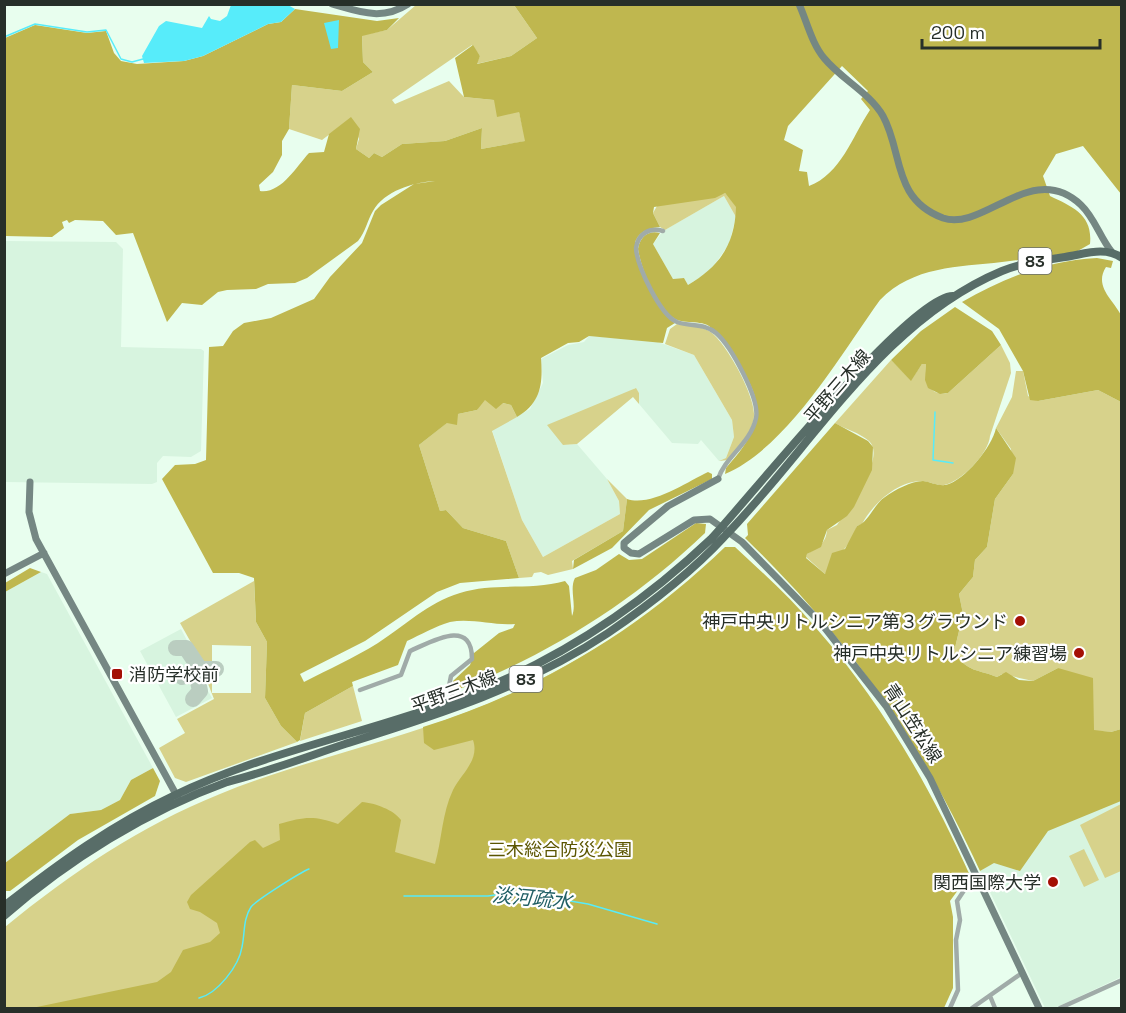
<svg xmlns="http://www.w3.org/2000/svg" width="1126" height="1013" viewBox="0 0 1126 1013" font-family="'Space Grotesk','Noto Sans JP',sans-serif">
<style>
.built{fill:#d7f4df}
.green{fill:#d7d28b}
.forest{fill:#bfb74f;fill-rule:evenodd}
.water{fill:#57ecfa}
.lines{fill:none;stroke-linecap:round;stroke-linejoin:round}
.stream{stroke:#57ecfa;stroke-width:1.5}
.taxiway{stroke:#bacdc0;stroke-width:16}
.street{stroke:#a0aba8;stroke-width:4.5}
.secondary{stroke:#758783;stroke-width:7}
.primary{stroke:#586d68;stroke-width:8}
.poi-dot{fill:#a40f05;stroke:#fff;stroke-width:2}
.labels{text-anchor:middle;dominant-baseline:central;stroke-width:4.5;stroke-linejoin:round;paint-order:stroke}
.shield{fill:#fff;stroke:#686d69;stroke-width:1.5}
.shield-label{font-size:16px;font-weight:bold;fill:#272f29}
.street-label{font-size:18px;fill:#272f29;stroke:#fff}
.poi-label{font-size:18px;fill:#272f29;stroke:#fff;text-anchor:end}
.park-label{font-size:18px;fill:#5b5500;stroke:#fff}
.water-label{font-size:20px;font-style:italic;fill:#215f65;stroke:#fff}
</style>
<rect width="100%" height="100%" fill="#e8feee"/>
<path class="built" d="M724,196L736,217L729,244L710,271L688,285L684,278L673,279L653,244L663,231Z
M5,241L116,242L123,249L121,347L201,349L204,351L201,451L191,457L163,456L157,463V482L152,484L5,482Z
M589,336L655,341L694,355L732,420L734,437L726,458L719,461L701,440L698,444L672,443L639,404V393L635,388L563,445L577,444L607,479L619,501L620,514L543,557L522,520L492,430L530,409L543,383L541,359L568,345L584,342Z
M41,572L47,574L153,768L131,780L120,800L101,810L70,814L5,863V592Z
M181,629L204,673L201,679L212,698L176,717L140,651Z
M1121,769V977L1055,1008H1045L980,871Z"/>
<path class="green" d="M416,5H514L537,38L511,56L476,64L480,56L472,45L392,100L395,104L449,81L464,97L494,100L519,112L526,141L481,149L482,128L445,141L402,144L382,157L374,153L369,158L356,149L359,139L351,118L322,140L289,129L292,85L342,91L373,72L363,62L362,35L387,30Z
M725,193L736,206V217L724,196L665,230L660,227L653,213L657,206Z
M677,324C687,325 700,326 709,331C725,340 756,397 754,416C753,433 737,447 728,460L719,461L726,458L734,437L732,420L694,355L665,344L670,329Z
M1001,345L1010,363L1011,373L990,436C989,453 961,482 944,485C936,486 929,481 921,481C897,481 872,505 862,524L857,526L852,539L825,574L806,557L807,554C817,548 826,544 827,530L837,525C847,509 887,458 869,441C860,433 845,429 835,423L891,360L911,380L922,364H926C925,380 928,397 948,393Z
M1016,371H1023L1028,396L1038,401L1098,390L1121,402V729L1111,732L1094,731L1058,668L1033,681L1002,674L997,677C978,669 968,673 954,652L963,614L959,594L973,577L975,560L987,547L995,499L1013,474L1011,449L996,428L1012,397Z
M636,388L639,393V404L633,397L577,444L563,445L547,425Z
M486,399L511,405L517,417L492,431L522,520L543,557L620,514L619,501L607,479L627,499L623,531L572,561L573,569L548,575L541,572L534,573L532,577L519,578L506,541L463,528L446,510L440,511L419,445L458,414L477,410L480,403Z
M254,581L256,622L267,642L265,698L281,726L297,742L186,782L175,778L159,748L185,733L177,719L214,699L205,676L212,677V693H251V646L212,645V662H202L180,623Z
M619,634L848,1008H5V927C71,873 140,826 220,794C301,761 388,743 470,711C523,691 571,664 619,634Z
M353,686L362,721L300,741L305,713Z
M1121,804V871L1105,878L1080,825Z
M1084,849L1099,880L1084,887L1069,856Z"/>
<path class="forest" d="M514,5H1121V194L1083,146L1056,154L1043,176L1050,196C1073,207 1093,215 1090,244L1076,252C1051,256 1026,259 1002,262C958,267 913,266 880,300C841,354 788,447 725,474L726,468C761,429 768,408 738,363C731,352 720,334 709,326C698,319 680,326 670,315C655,301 641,269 638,249C640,237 648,230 660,233L653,244L673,279L684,278L688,285C720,266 735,244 736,207L725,193L715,198L654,207L653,213L660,227C650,228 641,230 636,240C629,255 660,315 675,323L667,328L663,343L589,336L579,342L568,343L541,358C543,384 541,403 517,417L511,405L503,403L496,409L485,400L477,410L458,414L457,425L447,423L419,445L440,511L446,510L463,528L506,541L519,578L460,583L437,592L365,641L300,674L304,682C329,669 354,658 378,643C406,625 427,603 460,593C494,582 531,591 565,581L569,586L572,616C577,605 569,589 575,578L596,570L619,554L629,560L642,559L696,523L706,524L705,533C633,602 547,656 454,691L453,681L470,665L474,653L499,633L513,628L515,624C494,626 472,618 450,622C436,626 420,635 407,641L398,665L352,682L353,686L305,713L300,740L297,742L281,726L265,698L267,642L256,622L254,578L239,573H213L162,479L175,465L195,464L206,460L209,347L223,346L233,331L244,323L271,318L314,299L330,277L362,243L375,211L381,205L414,184L435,181C414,182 384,191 373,211C367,221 366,231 358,241L307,278L295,283L268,284L256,289L227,290L218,292L202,305L182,303L167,322L133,233L116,235L103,221L75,220L69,223L67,220L62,222L64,228L52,237L5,236V38L35,25L87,33L106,31L114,53L121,61L137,64L184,61L203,56L268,24L281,22L295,9L377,21L399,18L387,30L362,36L363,62L373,72L342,91L292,85L289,129L282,141V155L273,172L259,185L260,191C281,194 296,167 309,153L324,152L329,134L351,117L360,129L356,149L369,158L374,153L382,157L402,144L445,141L482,128L481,149L525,141L519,112L497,117L494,100L464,97L455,58L473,45L480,56L477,64L511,56L537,38ZM842,66L868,91L861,99L870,110C852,137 841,174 809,186L807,172L799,171L803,150L784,140L788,126Z
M1097,258L1113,261L1111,268L1106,267C1093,287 1115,301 1122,317C1125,324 1122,389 1121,402L1098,390L1038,401L1030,400L1023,371L999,329L962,302C1005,277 1047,261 1097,258Z
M955,307L992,331L1001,345L948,393L940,394L928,388L925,380L926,364H922L911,381L891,360L921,331Z
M835,423L868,441L873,447L872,470L854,507L847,516L827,530L821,547L807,554L806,558L825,574L832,553L845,549L857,526C869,522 874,504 885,497C895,490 911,481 923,481C931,482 937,486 946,485C965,480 992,447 996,428L1016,458L1013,474L995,499L987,547L975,560L973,577L959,594L963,614L954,652C968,673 978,669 997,677L1006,672L1019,680L1033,681L1058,668L1093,678L1094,730L1111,732L1121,729V801L1048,831L1020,871L994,863L980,871C919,739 849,639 745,538L748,535L747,524Z
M708,472L712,474V479L649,510L612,548L573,569L574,560L623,531L627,499C651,507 687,482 708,472Z
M725,547H735C763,573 792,599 816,628C882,703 931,788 972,880L961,886L950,901L953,917V988L944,1008H32L157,982L171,972L183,950L210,942L220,933L217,923L200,912L190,909L187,902L191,895L250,842L255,840L263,848L280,840L279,824C304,817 313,815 338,824L362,802C375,803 394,810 401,820L395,852L435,864C442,839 442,813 453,790C461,774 480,760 473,740L434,750L424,743L423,727C537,692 639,630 725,547Z
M30,568L41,572L5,592V583Z
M153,768L160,781L155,796L78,840L10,891H5V863L70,814L101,810L120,800L131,780Z"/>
<path class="water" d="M268,4L288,5L295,9L281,22L268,24L203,56L184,61L144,63L142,56L159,26L166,21L202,28L209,16L211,19L220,21L227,16L231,5Z
M339,20L338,48L331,49L324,23Z"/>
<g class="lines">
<path class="stream" d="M4,37L35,24L87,32L106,30L121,59L132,62L143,59
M935,412L933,460L953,463
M404,896H488L517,892L588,904L657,924
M199,998C217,994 239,966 242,947C245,933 243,919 251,907C255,901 301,872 309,869"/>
<path class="taxiway" d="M176,648H186L200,669
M182,677L197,669H216
M193,699L200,691L197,677L204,669"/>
<path class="street" d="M663,231C649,227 638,234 636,248C637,266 660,315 677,322C690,327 705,323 716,333C731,346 760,399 756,418C751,443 725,457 718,479
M360,690L401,675L410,651C431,642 472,617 472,659L451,676L449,686L454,700
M990,996L995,1008
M950,1008L958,990L956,940L960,920L957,901L965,889L980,881
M972,1008L1022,973
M1060,1008L1122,980"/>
<path class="secondary" d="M332,4C360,12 382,21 408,4
M799,4C807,22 812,44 824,58C841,79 870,93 883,116C903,152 892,199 943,218C984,232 1032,159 1081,205C1094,217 1100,237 1111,251
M718,479L668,506L624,543V548L631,553L639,554L694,520L710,519L742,542L821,623L886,706L930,778L1039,1008
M30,482L29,512L36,539L178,798
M4,574L44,553"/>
<path class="primary" d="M4,906C59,863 113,824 175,795C267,751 369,733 463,697C556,662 639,607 711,539C748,500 911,295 953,296
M4,916C68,860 147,811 227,782C267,772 306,757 345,744C437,715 527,687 608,633C649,605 690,574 724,537C812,447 882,321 1002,271C1022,263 1044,260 1065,257C1085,254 1105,246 1122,258"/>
</g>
<g class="poi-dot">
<circle cx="1020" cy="621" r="6"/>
<circle cx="1079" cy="653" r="6"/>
<rect x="111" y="668" width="12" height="12" rx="3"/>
<circle cx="1053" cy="882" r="6"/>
</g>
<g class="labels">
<g class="shield">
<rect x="1018.5" y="248" width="33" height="26" rx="4.5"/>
<rect x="509.5" y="666" width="33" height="26" rx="4.5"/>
</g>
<g class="shield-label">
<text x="1035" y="261">83</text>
<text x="526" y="679">83</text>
</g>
<g class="street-label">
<text transform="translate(837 386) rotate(-49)">平野三木線</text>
<text transform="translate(454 691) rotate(-20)">平野三木線</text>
<text transform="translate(913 723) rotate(57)">青山笠松線</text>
</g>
<g class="poi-label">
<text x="1008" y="621">神戸中央リトルシニア第３グラウンド</text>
<text x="1067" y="653">神戸中央リトルシニア練習場</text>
<text x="129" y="674" text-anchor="start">消防学校前</text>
<text x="1041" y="882">関西国際大学</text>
</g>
<g class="park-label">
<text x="560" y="849">三木総合防災公園</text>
</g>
<g class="water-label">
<text transform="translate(532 898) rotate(5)">淡河疏水</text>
</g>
</g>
<rect width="1126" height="1013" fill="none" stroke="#272f29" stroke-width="12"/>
<path d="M922 39v9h178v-9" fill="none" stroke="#272f29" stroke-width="3"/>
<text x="931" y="39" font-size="18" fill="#272f29" stroke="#ffffff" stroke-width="4.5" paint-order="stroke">200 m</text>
</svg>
